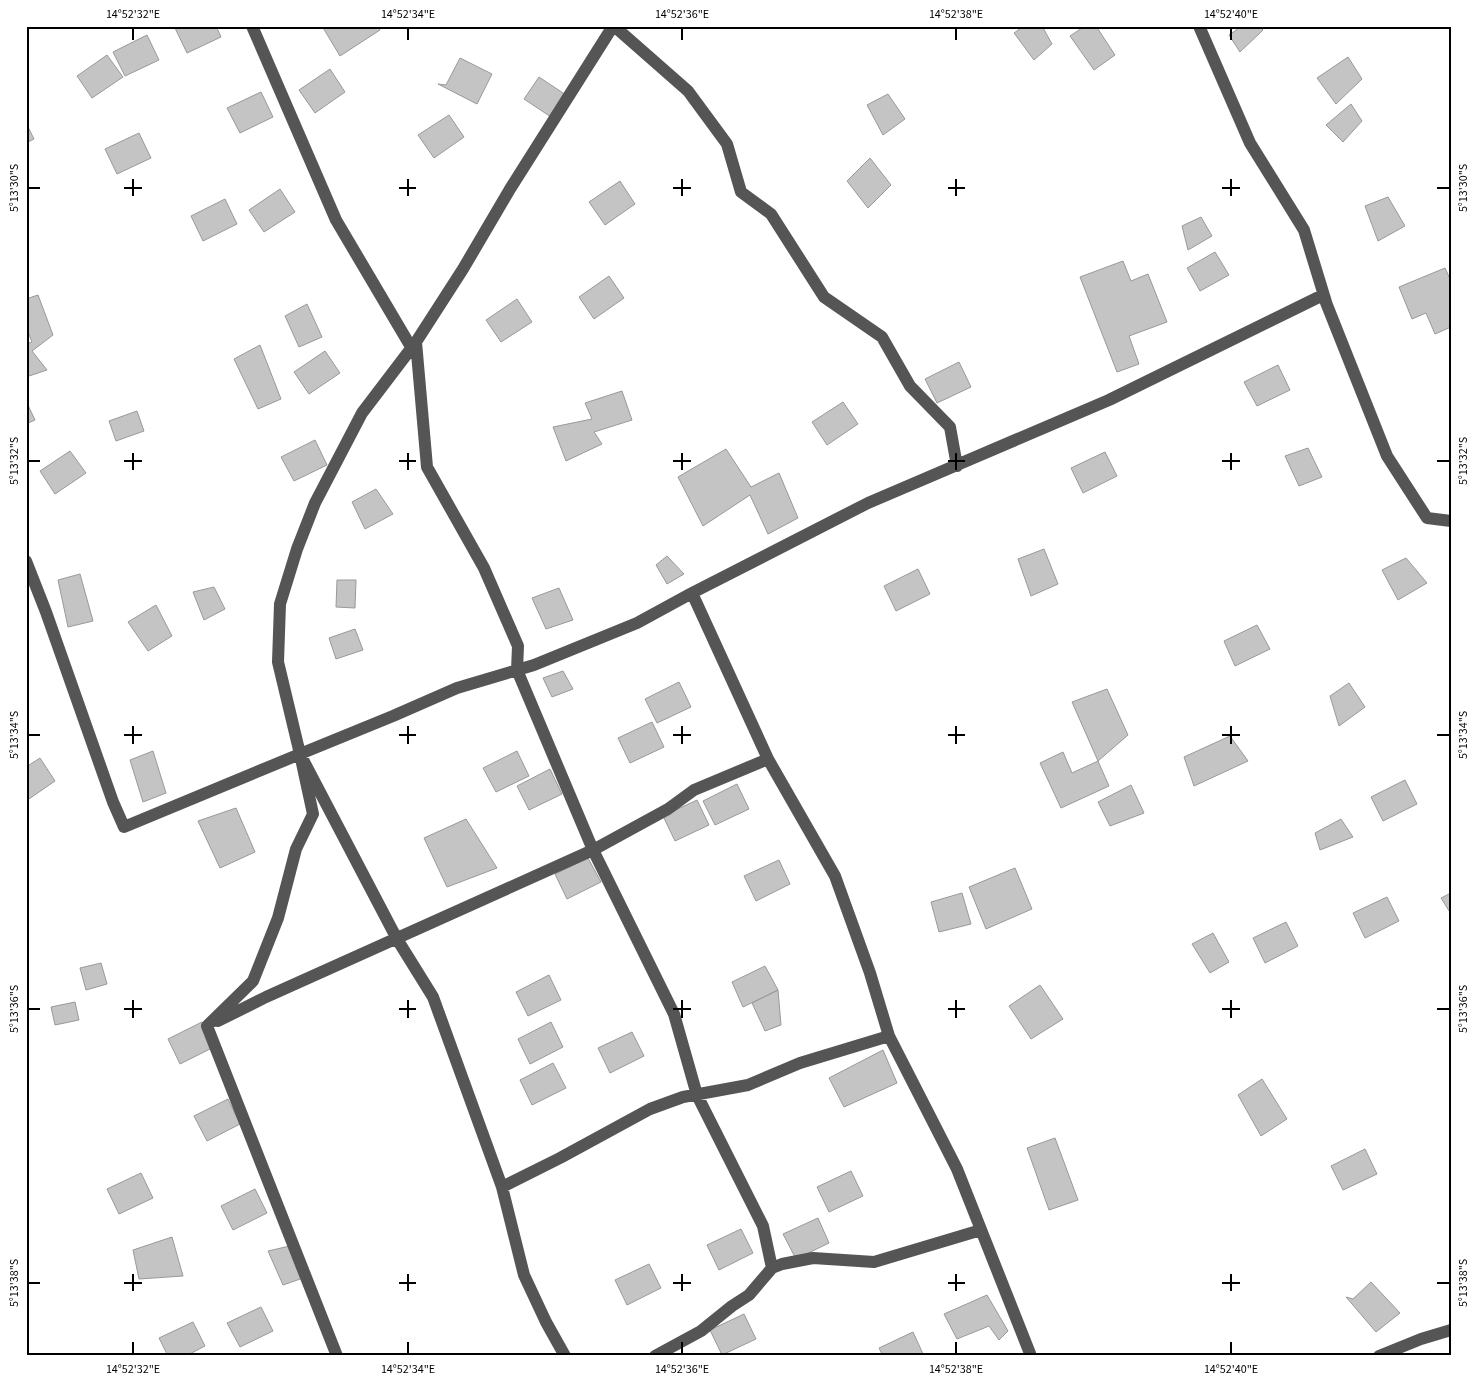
<svg xmlns="http://www.w3.org/2000/svg" width="1477" height="1382" viewBox="0 0 1477 1382" font-family="'Source Sans 3',sans-serif">
<style>
.building{fill:#c4c4c4;stroke:#999}
.lines{fill:none;stroke-linecap:round;stroke-linejoin:round}
.minor{stroke:#555;stroke-width:12}
.ticks{fill:none;stroke:#000;stroke-width:2}
.neatline{fill:none;stroke:#000;stroke-width:2}
.ticks-label{font-size:12px;text-anchor:middle;fill:#000}
</style>
<rect width="100%" height="100%" fill="#fff"/>
<path class="building" d="M180,26H216L221,37L187,53L175,28Z
M322,26H378L380,30L340,56Z
M1024,26H1042L1052,44L1034,60L1014,33Z
M1085,26H1096L1115,55L1094,70L1070,36Z
M1242,26H1259L1263,30L1240,52L1229,35Z
M147,35L159,60L125,76L113,52Z
M107,55L123,77L92,98L77,76Z
M1348,57L1362,79L1336,104L1317,78Z
M460,58L492,74L477,104L438,84L446,85Z
M330,69L345,92L315,113L299,90Z
M539,77L569,97L554,119L524,99Z
M261,92L273,117L240,133L227,108Z
M888,94L905,119L883,135L867,105Z
M1351,104L1362,121L1343,142L1326,125Z
M449,115L464,137L434,158L418,135Z
M26,123L34,139L26,143Z
M139,133L151,158L117,174L105,149Z
M870,158L891,185L868,208L847,181Z
M620,181L635,204L605,225L589,202Z
M280,189L295,212L264,232L249,210Z
M1388,197L1405,226L1378,241L1365,206Z
M225,199L237,224L203,241L191,216Z
M1201,217L1212,236L1188,250L1182,226Z
M1215,252L1229,275L1200,291L1187,268Z
M1123,261L1131,281L1148,274L1167,322L1129,336L1139,364L1117,372L1080,277Z
M1445,268L1451,281V327L1435,334L1426,313L1412,319L1399,287Z
M609,276L624,298L594,319L579,297Z
M38,295L53,335L32,351L47,370L26,377V344L32,342L26,327V299Z
M517,299L532,322L501,342L486,320Z
M307,304L322,337L299,347L285,316Z
M260,345L281,399L258,409L234,359Z
M325,351L340,373L309,394L294,372Z
M959,362L971,387L937,403L925,379Z
M1278,365L1290,390L1257,406L1244,382Z
M622,391L632,420L594,432L602,444L566,461L553,427L592,419L585,403Z
M26,401L35,420L26,424Z
M843,402L858,424L827,445L812,422Z
M137,411L144,431L116,441L109,421Z
M315,440L327,465L294,481L281,457Z
M1308,448L1322,477L1299,486L1285,456Z
M726,449L751,487L779,473L798,518L768,534L750,495L703,526L678,477Z
M70,451L86,473L55,494L40,471Z
M1105,452L1117,476L1083,493L1071,468Z
M376,489L393,514L365,529L352,502Z
M1044,549L1058,584L1031,596L1018,559Z
M667,556L684,574L667,584L656,565Z
M1406,558L1427,583L1398,600L1382,570Z
M918,569L930,594L896,611L884,586Z
M80,574L93,621L68,627L58,580Z
M337,580H356L355,608L336,607Z
M214,587L225,609L204,620L193,592Z
M559,588L573,620L546,629L532,598Z
M156,605L172,636L148,651L128,622Z
M1257,625L1270,649L1235,666L1224,641Z
M355,629L363,650L336,659L329,638Z
M563,671L573,689L552,697L543,678Z
M679,682L691,707L657,723L645,699Z
M1349,683L1365,707L1339,726L1330,696Z
M1107,689L1128,735L1098,761L1072,702Z
M652,722L664,747L630,763L618,738Z
M1230,736L1248,761L1194,786L1184,757Z
M153,751L166,793L143,802L130,760Z
M517,751L529,776L496,792L483,768Z
M1063,752L1072,773L1098,761L1109,786L1061,808L1040,763Z
M40,758L55,781L26,801V767Z
M550,769L562,794L529,810L517,786Z
M1405,780L1417,804L1383,821L1371,797Z
M737,784L749,809L715,825L703,801Z
M1131,785L1144,813L1110,826L1098,802Z
M697,800L709,825L675,841L663,816Z
M236,808L255,852L220,868L198,821Z
M466,819L497,868L447,887L424,838Z
M1341,819L1353,837L1320,850L1315,833Z
M588,858L601,882L567,899L555,874Z
M779,860L790,884L756,901L744,876Z
M1015,868L1032,909L986,929L969,887Z
M962,893L971,924L939,932L931,902Z
M1451,893V914L1441,898Z
M1387,897L1399,921L1365,938L1353,913Z
M1286,922L1298,946L1265,963L1253,938Z
M1213,933L1229,962L1210,973L1192,944Z
M101,963L107,984L86,990L80,968Z
M765,966L778,990L743,1007L732,982Z
M549,975L561,1000L528,1016L516,992Z
M1040,985L1063,1019L1031,1039L1009,1006Z
M778,990L781,1025L765,1031L752,1003Z
M75,1002L79,1020L55,1025L51,1007Z
M202,1022L214,1047L180,1064L168,1039Z
M551,1022L563,1047L530,1064L518,1039Z
M632,1032L644,1056L610,1073L598,1048Z
M883,1050L897,1083L844,1107L829,1078Z
M553,1063L566,1088L532,1105L520,1080Z
M1262,1079L1287,1119L1261,1136L1238,1095Z
M228,1099L240,1124L207,1141L194,1116Z
M1055,1138L1078,1200L1049,1210L1027,1148Z
M1365,1149L1377,1174L1343,1190L1331,1166Z
M851,1171L863,1196L829,1212L817,1187Z
M141,1173L153,1198L119,1214L107,1189Z
M255,1189L267,1213L233,1230L221,1206Z
M818,1218L829,1243L796,1259L783,1234Z
M741,1229L753,1253L719,1270L707,1245Z
M172,1237L183,1276L139,1279L133,1250Z
M294,1245L306,1277L283,1285L268,1251Z
M649,1264L661,1288L627,1305L615,1280Z
M1371,1282L1400,1313L1376,1332L1346,1297L1353,1299Z
M987,1295L1008,1331L999,1340L989,1326L957,1339L944,1314Z
M261,1307L273,1331L240,1347L227,1323Z
M744,1314L756,1339L722,1355L710,1330Z
M193,1322L205,1346L186,1356H168L159,1338Z
M913,1332L924,1356H883L879,1348Z"/>
<g class="lines">
<path class="minor" d="M252,26L336,220L411,347
M614,26L688,91L727,144L741,192L771,214L824,297L882,337L910,386L950,427L957,466
M1199,26L1250,143L1304,230L1326,302
M416,342L427,467L484,568L518,646L517,670L593,850L674,1014L697,1095L763,1226L772,1268
M26,561L46,612L113,802L124,827L300,754
M692,593L768,759L835,876L870,973L889,1036L957,1169L1031,1356
M218,1021L266,997L593,850L668,809L694,790L768,759
M207,1026L253,981L278,918L296,849L313,814L300,754L393,716L457,688L534,665L637,623L692,593L868,503L1109,400L1323,295L1387,456L1427,518L1451,521
M207,1026L337,1356
M502,1187L560,1158L650,1109L683,1097L748,1085L800,1063L889,1036
M565,1356L546,1322L524,1275L502,1187L433,997L397,939L300,754L278,662L280,604L297,549L315,503L362,413L416,342L463,269L510,189L613,26
M655,1356L701,1331L732,1306L749,1295L772,1268L782,1264L813,1258L874,1262L981,1230
M1379,1356L1421,1339L1451,1330"/>
</g>
<path class="ticks" d="M133,28V40M408,28V40M682,28V40M956,28V40M1231,28V40M133,179V196M408,179V196M682,179V196M956,179V196M1231,179V196M28,188H40M124,188H142M399,188H416M673,188H691M948,188H965M1222,188H1240M1437,188H1450M133,453V470M408,453V470M682,453V470M956,453V470M1231,453V470M28,461H40M124,461H142M399,461H416M673,461H691M948,461H965M1222,461H1240M1437,461H1450M133,726V744M408,726V744M682,726V744M956,726V744M1231,726V744M28,735H40M124,735H142M399,735H416M673,735H691M948,735H965M1222,735H1240M1437,735H1450M133,1000V1018M408,1000V1018M682,1000V1018M956,1000V1018M1231,1000V1018M28,1009H40M124,1009H142M399,1009H416M673,1009H691M948,1009H965M1222,1009H1240M1437,1009H1450M133,1274V1291M408,1274V1291M682,1274V1291M956,1274V1291M1231,1274V1291M28,1283H40M124,1283H142M399,1283H416M673,1283H691M948,1283H965M1222,1283H1240M1437,1283H1450M133,1342V1354M408,1342V1354M682,1342V1354M956,1342V1354M1231,1342V1354"/>
<rect width="1477" height="1382" fill="none" stroke="#ffffff" stroke-width="55"/>
<rect x="28" y="28" width="1422" height="1326" class="neatline"/>
<g class="ticks-label">
<text x="133" y="18">14°52'32"E</text>
<text x="408" y="18">14°52'34"E</text>
<text x="682" y="18">14°52'36"E</text>
<text x="956" y="18">14°52'38"E</text>
<text x="1231" y="18">14°52'40"E</text>
<text transform="translate(14 188) rotate(-90)" y="4">5°13'30"S</text>
<text transform="translate(1463 188) rotate(-90)" y="4">5°13'30"S</text>
<text transform="translate(14 461) rotate(-90)" y="4">5°13'32"S</text>
<text transform="translate(1463 461) rotate(-90)" y="4">5°13'32"S</text>
<text transform="translate(14 735) rotate(-90)" y="4">5°13'34"S</text>
<text transform="translate(1463 735) rotate(-90)" y="4">5°13'34"S</text>
<text transform="translate(14 1009) rotate(-90)" y="4">5°13'36"S</text>
<text transform="translate(1463 1009) rotate(-90)" y="4">5°13'36"S</text>
<text transform="translate(14 1283) rotate(-90)" y="4">5°13'38"S</text>
<text transform="translate(1463 1283) rotate(-90)" y="4">5°13'38"S</text>
<text x="133" y="1373">14°52'32"E</text>
<text x="408" y="1373">14°52'34"E</text>
<text x="682" y="1373">14°52'36"E</text>
<text x="956" y="1373">14°52'38"E</text>
<text x="1231" y="1373">14°52'40"E</text>
</g>
</svg>
